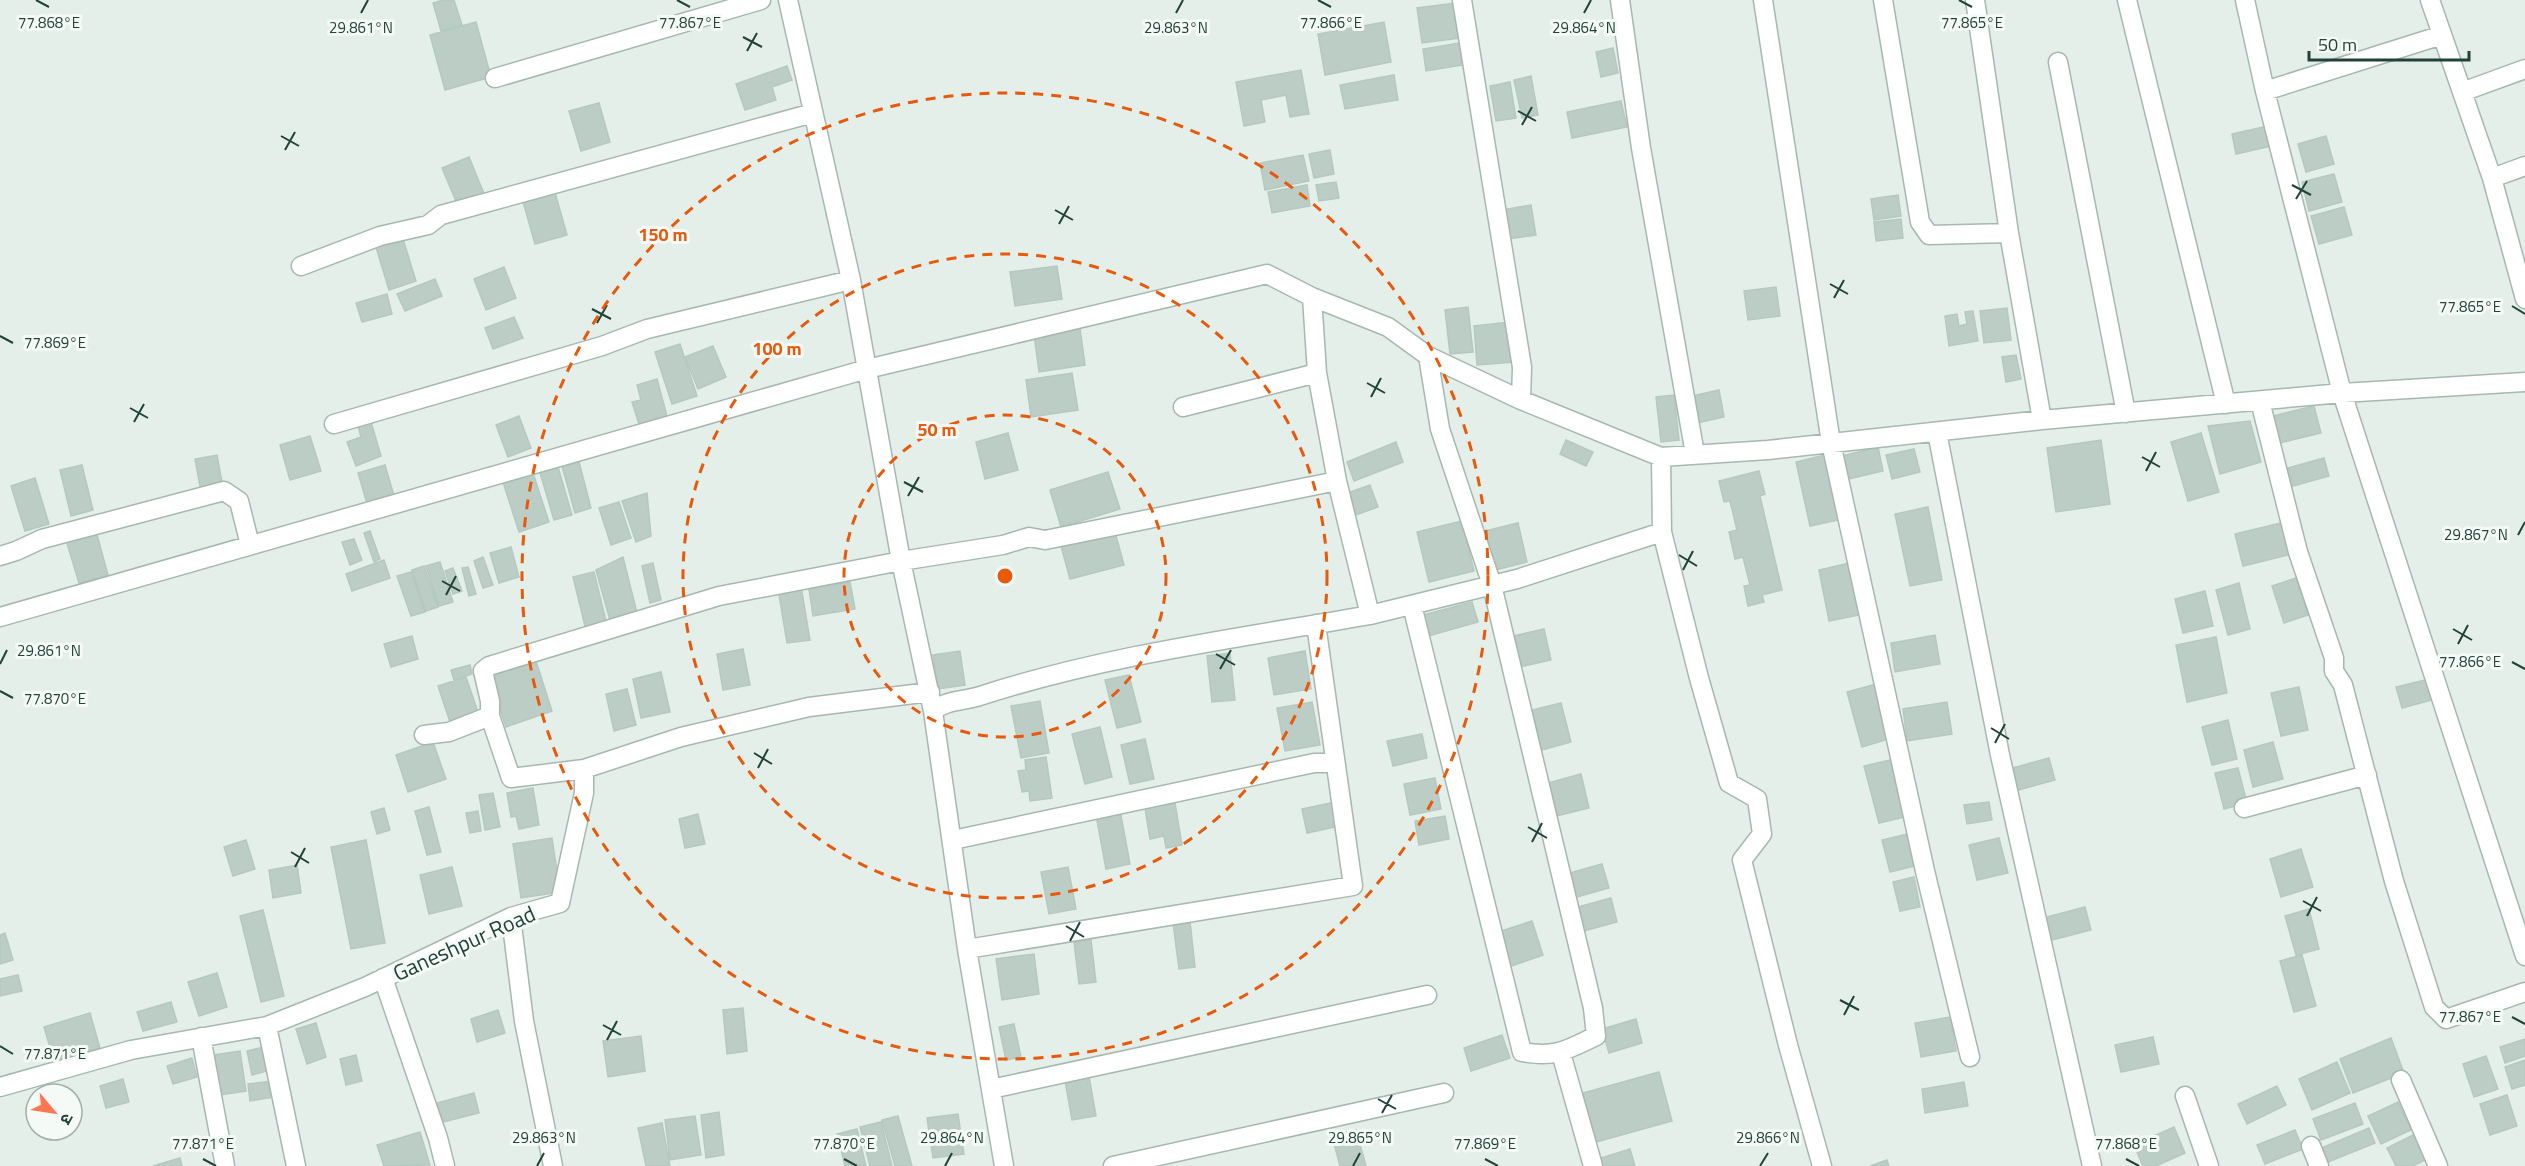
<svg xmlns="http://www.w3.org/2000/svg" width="2525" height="1166" viewBox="0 0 2525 1166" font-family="'Titillium Web','Noto Sans Devanagari',sans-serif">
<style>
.building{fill:#bbcdc5;stroke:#b5c9c0;stroke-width:1.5}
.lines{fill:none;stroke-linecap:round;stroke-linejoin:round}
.minor-casing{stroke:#a6b8b0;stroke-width:21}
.minor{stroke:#fff;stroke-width:18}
.ticks{fill:none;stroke:#214238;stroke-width:2}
.ring{fill:none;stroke:#e8590c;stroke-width:3;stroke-dasharray:10 8}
.labels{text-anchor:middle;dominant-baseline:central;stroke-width:6;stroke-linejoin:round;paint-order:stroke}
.street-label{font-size:22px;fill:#214238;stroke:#f5faf7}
.ticks-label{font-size:15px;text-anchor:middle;fill:#214238;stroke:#f5faf7;stroke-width:6;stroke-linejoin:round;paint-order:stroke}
.centre{fill:#e8590c;stroke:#f5faf7;stroke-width:3}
.ring-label{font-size:18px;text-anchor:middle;font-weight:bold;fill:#e8590c;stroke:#f5faf7;stroke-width:6;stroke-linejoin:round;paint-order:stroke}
</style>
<rect width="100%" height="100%" fill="#e4efe9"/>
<path class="building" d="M443,0H454L462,25L441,31L433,3Z
M1455,3L1460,38L1422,43L1417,8Z
M476,22L491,77L445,90L430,35Z
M1384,22L1391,62L1325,75L1318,34Z
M1459,43L1463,65L1426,71L1423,49Z
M1613,48L1618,73L1601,77L1596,52Z
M787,66L792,80L772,87L776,100L745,110L736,84Z
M1301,70L1309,114L1290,117L1286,95L1261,100L1265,122L1244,126L1236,82Z
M1394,75L1398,100L1345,109L1340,85Z
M1531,76L1538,115L1522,118L1514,80Z
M1510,82L1516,118L1496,121L1490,86Z
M1621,101L1627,127L1572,138L1567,112Z
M599,103L610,142L581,151L569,111Z
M2268,126L2272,146L2236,154L2232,134Z
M2326,136L2334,164L2306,172L2298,144Z
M1330,150L1334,174L1314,178L1309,154Z
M1303,155L1309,181L1265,190L1260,163Z
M469,157L485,196L458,206L442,168Z
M2334,174L2342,202L2309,211L2302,182Z
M1336,182L1339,198L1319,201L1316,185Z
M1307,185L1310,206L1272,213L1268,192Z
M554,189L567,235L535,244L522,198Z
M1898,195L1901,216L1874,220L1871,199Z
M1531,205L1536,235L1507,239L1502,210Z
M2344,207L2352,235L2319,244L2311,216Z
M1901,219L1903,238L1876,241L1874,222Z
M403,239L416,281L389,290L376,247Z
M1057,266L1062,299L1015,306L1010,272Z
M504,267L516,298L486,310L474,279Z
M435,279L442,296L405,311L397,294Z
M1776,287L1780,316L1748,320L1744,291Z
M387,294L392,314L362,322L356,303Z
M1468,307L1473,352L1450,354L1445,310Z
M2007,308L2011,340L1984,343L1980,311Z
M1973,311L1978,341L1949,346L1945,316L1957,314L1959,326L1967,324L1965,312Z
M514,317L523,338L493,349L485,328Z
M1510,322L1514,362L1477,365L1474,326Z
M1080,328L1085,365L1039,372L1034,334Z
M680,344L697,396L672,404L655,352Z
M713,346L726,377L698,389L685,357Z
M2016,355L2021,379L2006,382L2002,357Z
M1072,373L1078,410L1031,417L1026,380Z
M657,379L667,416L639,424L632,402L641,400L637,385Z
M1719,390L1724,417L1697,423L1692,396Z
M1674,395L1679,440L1661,442L1656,397Z
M2314,406L2321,433L2275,444L2269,417Z
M519,416L531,448L508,457L496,425Z
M2250,421L2261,462L2220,474L2208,426Z
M371,422L381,456L356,466L347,442L361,437L358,426Z
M1008,433L1018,470L985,479L976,442Z
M2201,433L2219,492L2188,501L2171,442Z
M310,436L321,471L290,480L280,445Z
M1566,440L1593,452L1586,466L1560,454Z
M2101,440L2110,504L2056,512L2047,448Z
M1396,442L1403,462L1354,481L1347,462Z
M1878,447L1883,471L1844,480L1838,457Z
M1914,449L1920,472L1892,479L1886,455Z
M577,454L591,508L575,513L560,459Z
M1829,454L1843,519L1810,526L1796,462Z
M217,455L223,488L201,492L195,459Z
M2324,458L2329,476L2293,486L2288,468Z
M556,460L572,515L554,520L538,466Z
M82,465L93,510L71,516L60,470Z
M385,465L395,499L368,507L358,473Z
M532,470L549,522L519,532L502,479Z
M1759,471L1765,494L1760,496L1782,590L1762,595L1764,602L1748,606L1744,586L1750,585L1743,557L1735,559L1729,532L1737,530L1730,501L1724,502L1719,481Z
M1108,472L1120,509L1061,527L1050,490Z
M35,478L49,524L25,531L11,486Z
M1370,485L1378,507L1350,517L1342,495Z
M647,493L651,536L636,542L622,501Z
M619,502L631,538L611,545L599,508Z
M1928,507L1942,580L1910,586L1895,514Z
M1462,521L1474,571L1429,582L1417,532Z
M2285,522L2292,554L2243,566L2235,534Z
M1518,523L1527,562L1491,571L1481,532Z
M96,531L108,575L79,583L66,540Z
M370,531L380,559L374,562L364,533Z
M1115,532L1124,565L1070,579L1061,546Z
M354,539L362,560L350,565L342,542Z
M511,547L519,577L499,583L490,553Z
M483,557L493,585L483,588L474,561Z
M623,557L637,613L611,624L596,570Z
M384,560L390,578L352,591L346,574Z
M440,562L453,602L439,606L426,566Z
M1854,562L1864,614L1829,621L1819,570Z
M653,563L661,600L650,603L642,566Z
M424,566L438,607L426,611L412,570Z
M468,567L476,594L469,596L462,568Z
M453,568L462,591L453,594L445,571Z
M411,572L425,612L411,616L397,576Z
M594,572L607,625L586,630L573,577Z
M2296,578L2308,615L2284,623L2272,586Z
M850,582L855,609L813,616L809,589Z
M2239,583L2250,629L2228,635L2216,590Z
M801,586L810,640L787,643L778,589Z
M2205,591L2213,626L2183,633L2175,599Z
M1472,602L1478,622L1428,636L1423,615Z
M1544,629L1551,660L1515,668L1509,637Z
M1935,635L1940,664L1895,672L1891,643Z
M412,636L418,659L391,667L384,644Z
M2216,637L2227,693L2187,702L2176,645Z
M743,649L750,685L723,690L717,654Z
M960,651L965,685L938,689L933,655Z
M1305,651L1311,689L1274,695L1268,658Z
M1230,653L1235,700L1212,702L1207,656Z
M536,661L552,711L506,727L489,677Z
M470,665L472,674L454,680L451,670Z
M661,672L670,712L641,718L633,679Z
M1129,675L1141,722L1117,728L1105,680Z
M466,677L480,718L452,728L438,686Z
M2434,678L2439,698L2402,708L2396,687Z
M1880,683L1895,737L1862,747L1847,692Z
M2299,687L2308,730L2281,736L2271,693Z
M627,689L636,725L614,731L606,694Z
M1040,701L1049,753L1021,758L1011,706Z
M1312,702L1320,745L1285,751L1277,708Z
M1947,702L1952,734L1907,741L1903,709Z
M1561,703L1571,742L1538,751L1528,711Z
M2228,720L2237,759L2212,765L2202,727Z
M1100,727L1112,777L1085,784L1072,734Z
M1422,734L1427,758L1393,766L1387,741Z
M1145,739L1154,779L1130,784L1121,745Z
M433,742L446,779L408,792L396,755Z
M2273,742L2283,779L2253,787L2244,750Z
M1046,757L1052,798L1030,801L1029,791L1022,792L1018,771L1026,770L1025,760Z
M2049,758L2055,780L2015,791L2009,769Z
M1895,759L1909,816L1879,823L1864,766Z
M2238,768L2247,803L2224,809L2215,773Z
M1581,774L1589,808L1556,816L1548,783Z
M1435,778L1441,809L1410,815L1404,784Z
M533,788L539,825L519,829L516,816L511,817L507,793Z
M493,793L500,827L485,830L479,795Z
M1335,802L1340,826L1307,833L1302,809Z
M1989,802L1992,820L1967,824L1964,805Z
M1175,803L1182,845L1166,848L1164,836L1150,839L1145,808Z
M429,807L441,852L427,855L415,811Z
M384,808L390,830L377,834L371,812Z
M1120,810L1130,864L1106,869L1096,815Z
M478,811L481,831L470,833L466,813Z
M698,814L705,844L685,848L679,819Z
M1445,816L1449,839L1419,845L1415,821Z
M1912,833L1919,865L1890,872L1882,840Z
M552,838L560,892L521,898L513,844Z
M1999,838L2008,873L1977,880L1969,845Z
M246,840L255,869L233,876L224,847Z
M366,840L385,943L351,949L331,847Z
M2301,849L2313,887L2281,897L2270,859Z
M1602,864L1609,888L1573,898L1566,874Z
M297,865L301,893L273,898L269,870Z
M452,867L462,906L429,914L420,875Z
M1068,867L1076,909L1049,914L1041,872Z
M1914,877L1920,907L1900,911L1893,882Z
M1611,898L1617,922L1580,932L1574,908Z
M2085,907L2091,930L2048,941L2043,918Z
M2309,909L2319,949L2296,955L2285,916Z
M263,910L284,996L261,1002L240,916Z
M1190,921L1195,967L1179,969L1173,923Z
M1532,921L1543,955L1509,967L1498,932Z
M5,933L13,960L0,964V935Z
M1091,940L1096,982L1079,984L1074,942Z
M1034,954L1039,994L1002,1000L996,959Z
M2302,955L2316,1006L2294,1012L2280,961Z
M217,973L227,1007L199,1016L188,982Z
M18,975L22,991L0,996V979Z
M171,1002L177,1022L143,1031L137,1012Z
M743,1008L747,1051L727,1054L723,1010Z
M498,1010L505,1033L477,1042L471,1019Z
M90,1013L100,1048L54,1061L44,1027Z
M1950,1017L1956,1051L1921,1057L1915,1023Z
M1636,1019L1642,1043L1609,1053L1602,1029Z
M316,1023L326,1057L307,1064L296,1029Z
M1014,1024L1021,1057L1006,1060L999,1027Z
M1502,1035L1510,1058L1471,1071L1464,1048Z
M641,1036L645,1071L608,1077L603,1041Z
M2153,1037L2159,1064L2121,1072L2115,1045Z
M2391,1038L2404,1073L2353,1093L2340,1059Z
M2525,1039V1056L2505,1063L2500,1047Z
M268,1046L274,1069L252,1075L247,1051Z
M240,1051L246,1091L220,1095L214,1055Z
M356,1055L362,1081L346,1085L340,1059Z
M2486,1056L2498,1089L2474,1097L2463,1064Z
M192,1058L197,1077L173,1084L167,1066Z
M2525,1060V1085L2512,1089L2505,1067Z
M2337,1062L2350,1093L2312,1110L2299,1079Z
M1088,1071L1096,1116L1072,1120L1064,1075Z
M1659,1072L1672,1121L1596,1142L1583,1093Z
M123,1079L129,1102L106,1108L100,1086Z
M272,1081L275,1097L250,1101L248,1084Z
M1964,1082L1968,1106L1925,1113L1922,1089Z
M2277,1086L2286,1105L2247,1124L2238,1104Z
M474,1093L479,1113L435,1124L430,1105Z
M2507,1095L2517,1126L2490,1135L2480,1104Z
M2398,1102L2411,1130L2381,1144L2368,1116Z
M2355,1103L2363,1124L2321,1140L2313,1119Z
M719,1112L724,1155L706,1158L701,1115Z
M958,1114L964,1154L933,1158L927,1118Z
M695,1116L701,1155L670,1160L665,1120Z
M898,1116L912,1166H895L882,1120Z
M881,1122L892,1166H870L860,1127Z
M662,1123L670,1166H646L638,1128Z
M2174,1127L2185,1153L2156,1166H2143L2134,1145Z
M2369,1128L2375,1143L2323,1164L2317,1150Z
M857,1129L866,1166H845L837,1134Z
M1356,1130L1366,1166H1340L1332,1136Z
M2295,1130L2303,1149L2265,1164L2257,1145Z
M420,1132L430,1165L384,1166L377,1145Z
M2417,1133L2429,1158L2413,1166H2396L2387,1148Z
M1630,1149L1635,1166H1600L1598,1159Z
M180,1158L182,1166H153Z
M1887,1160L1889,1166H1870Z"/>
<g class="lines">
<defs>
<path id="minor" d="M788,0L851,280L901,561L933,711L967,949L1004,1166
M1462,0L1522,367L1521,400
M1620,0L1641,148L1695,454
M1763,0L1831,443L1925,871L1970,1057
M1883,0L1920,222L1929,235L2009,233
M2127,0L2226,404
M2245,0L2265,91L2342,393L2525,956
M2430,0L2492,178L2525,299
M2058,62L2126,413
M495,78L761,0
M2265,91L2442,35
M2462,92L2525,69
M2492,178L2525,166
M301,266L380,236L428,225L441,215L813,113
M2260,401L2298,552L2334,658V671L2343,685L2394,881L2434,1007L2446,1019L2525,992
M1183,407L1317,373
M2042,420L2342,393L2525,382
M334,424L602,346L647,329L851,280
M1937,432L2000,755L2092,1166
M1662,532L1699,678L1729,783L1757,799L1762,834L1742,860L1788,1045L1822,1166
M0,556L16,551L42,539L224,491L239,501L250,545
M1412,605L1522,1052C1557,1058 1566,1050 1596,1036L1593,1008L1492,585L1440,429L1428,356
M1370,615L1517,579L1662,532L1661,457
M0,617L867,369L1267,274L1312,297
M933,711C946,700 964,701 980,696C1106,655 1239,638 1370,615L1337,481L1317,373L1312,297L1388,327L1428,356L1521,400L1661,457L1768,450L2042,420L2009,233L1975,0
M490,716V701L483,671L489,666L719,596L901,561L1003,545L1029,537L1045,540L1337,481
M424,735L449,732L490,716L511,778L584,769L681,737L809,707L930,692
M2244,808L2367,775
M953,840L1314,763H1334
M511,917L524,1021L553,1166
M967,949L1353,886L1316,624
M383,978L438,1138L445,1166
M267,1026L296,1166
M201,1037L225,1166
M1561,1053L1593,1166
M2401,1080L2438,1166
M0,1087L131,1050L267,1026L365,987L511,917L560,903L584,793V769
M991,1089L1427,995
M2185,1096L2209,1166
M2311,1146L2319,1166
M1113,1166L1444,1093"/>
</defs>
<use href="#minor" class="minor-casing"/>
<use href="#minor" class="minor"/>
</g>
<path class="ticks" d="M36,0L49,7M677,0L690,7M1318,0L1331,7M1959,0L1972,7M361,13L368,0M1176,13L1183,0M1584,13L1591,0M743,37L762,47M747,51L757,33M1518,111L1536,121M1522,125L1532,107M281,136L299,146M285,150L295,132M2292,185L2311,195M2296,199L2307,181M1055,210L1073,220M1059,224L1069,206M1830,284L1848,294M1834,298L1844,280M2512,306L2525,314M592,309L611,319M597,323L607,305M0,336L13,343M1367,383L1385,393M1371,397L1381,378M130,408L148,418M134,422L144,404M2142,457L2160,467M2146,471L2156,452M904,482L923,492M908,496L919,477M2518,535L2525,522M1679,555L1697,566M1683,570L1693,551M442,581L460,591M446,595L456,576M2453,629L2472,640M2458,644L2468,625M1216,654L1235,665M2512,662L2525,669M0,664L7,650M1220,669L1231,650M0,691L13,698M1991,728L2009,739M1995,743L2005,724M754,753L772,764M758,768L768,749M1528,827L1547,838M1532,842L1542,823M291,852L309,863M295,867L305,848M2303,901L2321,911M2307,916L2317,897M1066,926L1084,937M1070,941L1080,922M1840,1000L1859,1010M1844,1015L1854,996M2512,1017L2525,1024M603,1025L621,1035M607,1040L617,1021M0,1046L13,1054M1378,1099L1396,1109M1382,1113L1392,1095M203,1159L216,1166M844,1159L857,1166M1485,1159L1498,1166M2126,1159L2139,1166M537,1166L544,1153M945,1166L952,1153M1353,1166L1360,1153M1760,1166L1768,1153"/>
<g class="ring">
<circle cx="1005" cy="576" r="161"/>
<circle cx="1005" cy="576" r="322"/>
<circle cx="1005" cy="576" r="483"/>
</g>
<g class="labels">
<g class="street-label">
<text transform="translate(464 943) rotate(-24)">Ganeshpur Road</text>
</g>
</g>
<g class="ticks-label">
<text x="49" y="28">77.868°E</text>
<text x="1972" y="28">77.865°E</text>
<text x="690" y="28">77.867°E</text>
<text x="1331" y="28">77.866°E</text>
<text x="361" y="33">29.861°N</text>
<text x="1176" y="33">29.863°N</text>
<text x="1584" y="33">29.864°N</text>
<text x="2470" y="312">77.865°E</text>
<text x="55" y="348">77.869°E</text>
<text x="2476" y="540">29.867°N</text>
<text x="49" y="656">29.861°N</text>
<text x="2470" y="667">77.866°E</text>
<text x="55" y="704">77.870°E</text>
<text x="2470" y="1022">77.867°E</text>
<text x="55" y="1059">77.871°E</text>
<text x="544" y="1143">29.863°N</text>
<text x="952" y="1143">29.864°N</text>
<text x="1360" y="1143">29.865°N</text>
<text x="1768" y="1143">29.866°N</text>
<text x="203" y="1149">77.871°E</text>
<text x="844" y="1149">77.870°E</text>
<text x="1485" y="1149">77.869°E</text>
<text x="2126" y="1149">77.868°E</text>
</g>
<circle cx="1005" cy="576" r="9" class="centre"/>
<g class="ring-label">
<text x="663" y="241">150 m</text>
<text x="777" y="355">100 m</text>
<text x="937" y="436">50 m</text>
</g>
<g transform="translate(54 1112) rotate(119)"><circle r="28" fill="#f5faf7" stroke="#a0b0ab" stroke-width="1.5"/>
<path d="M0-4.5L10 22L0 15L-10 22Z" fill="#fe7652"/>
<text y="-9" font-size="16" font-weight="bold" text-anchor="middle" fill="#214238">उ</text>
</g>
<path d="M2309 51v9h160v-9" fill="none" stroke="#214238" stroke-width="3"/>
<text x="2318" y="51" font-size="18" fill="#214238" stroke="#f5faf7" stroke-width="4.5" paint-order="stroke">50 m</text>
</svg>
